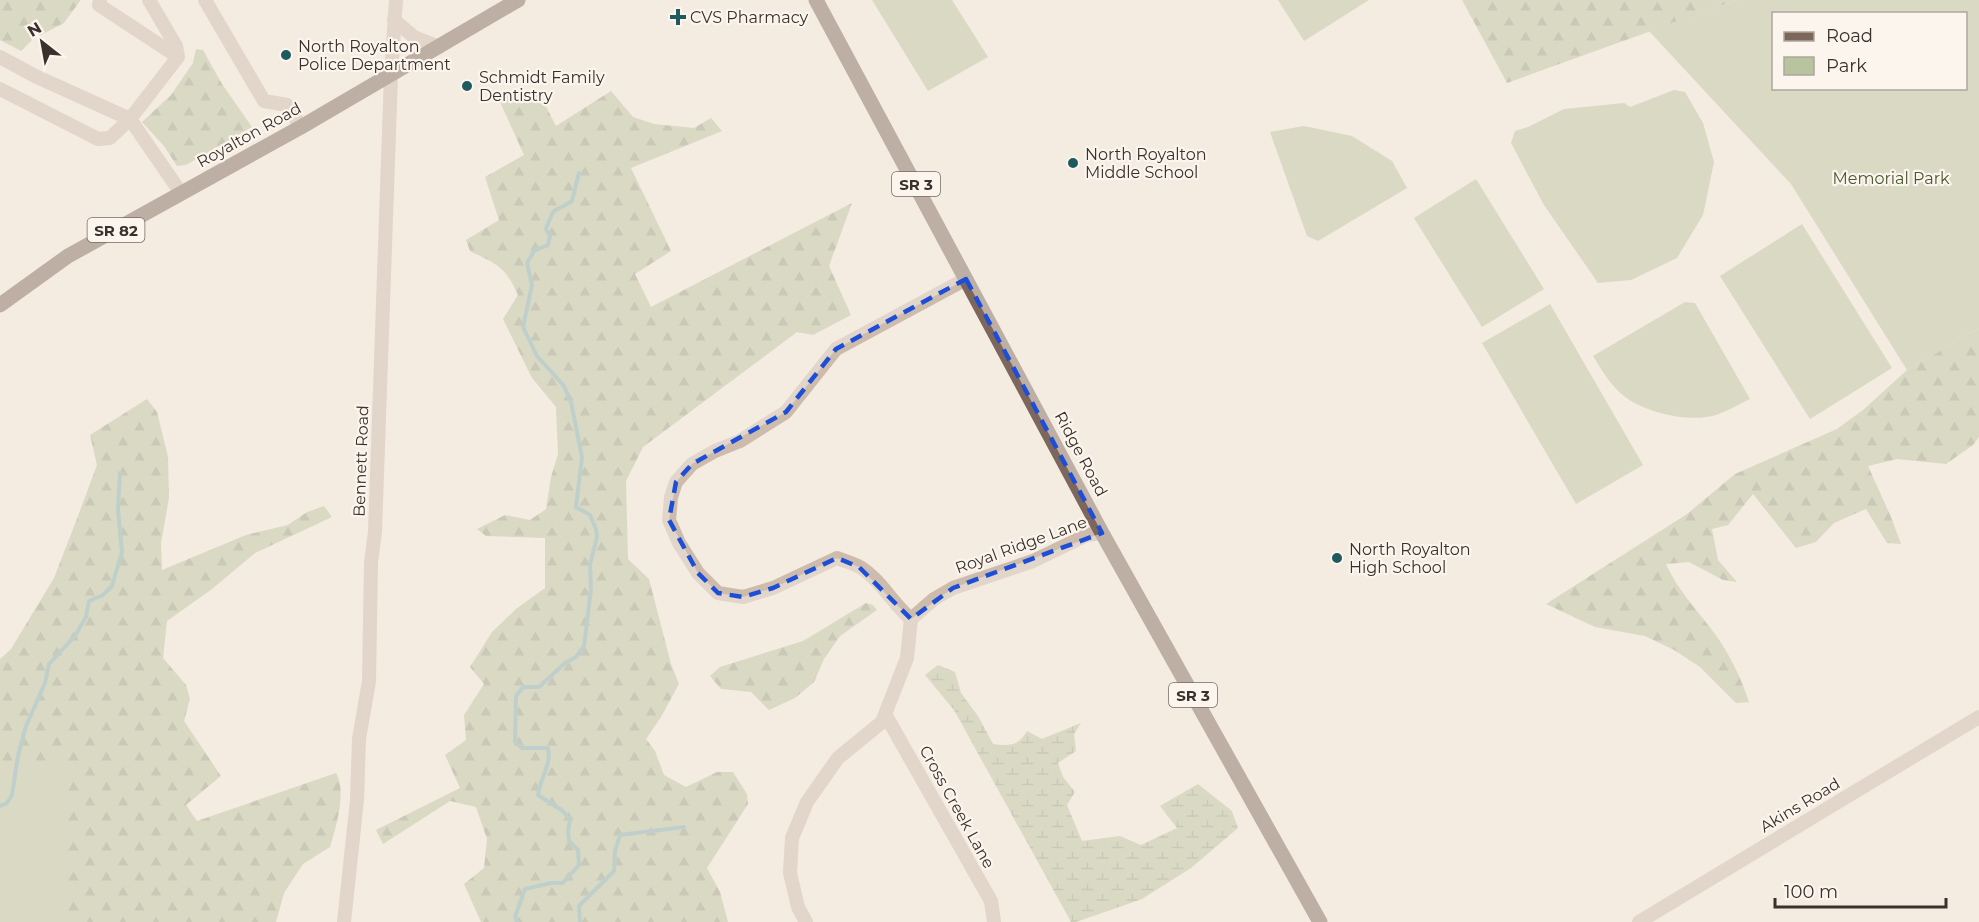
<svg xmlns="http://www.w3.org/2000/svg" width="1979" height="922" viewBox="0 0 1979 922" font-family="Montserrat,sans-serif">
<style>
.forest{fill:url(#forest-firs)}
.wetland{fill:url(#wetland-marsh)}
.park{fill:#b8c4a0;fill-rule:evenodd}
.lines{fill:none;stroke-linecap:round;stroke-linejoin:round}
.stream{stroke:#7fb0b2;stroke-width:4}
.minor{stroke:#cdbbac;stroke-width:14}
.major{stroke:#7d675c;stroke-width:15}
.marked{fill:none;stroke:#1d4ed8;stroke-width:4.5;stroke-dasharray:12 8;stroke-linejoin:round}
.poi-dot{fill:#1f5a5e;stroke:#fbf5ee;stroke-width:2}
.labels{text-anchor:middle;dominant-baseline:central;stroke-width:4.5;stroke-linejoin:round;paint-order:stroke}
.shield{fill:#fbf5ee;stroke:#756b66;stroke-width:1.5}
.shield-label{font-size:15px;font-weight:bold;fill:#3b302b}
.poi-label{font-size:16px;fill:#3b302b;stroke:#fbf5ee;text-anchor:start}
.street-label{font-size:16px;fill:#3b302b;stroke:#fbf5ee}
.park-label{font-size:16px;fill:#4a5a2e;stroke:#fbf5ee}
</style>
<defs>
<pattern id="forest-firs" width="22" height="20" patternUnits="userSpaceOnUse" patternTransform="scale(1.5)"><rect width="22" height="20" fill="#b8c4a0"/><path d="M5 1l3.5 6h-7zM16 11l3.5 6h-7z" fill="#97a083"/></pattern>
<pattern id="wetland-marsh" width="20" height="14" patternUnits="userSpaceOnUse" patternTransform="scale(1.5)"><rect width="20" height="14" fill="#b8c4a0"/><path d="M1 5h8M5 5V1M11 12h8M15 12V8" fill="none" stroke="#97a083"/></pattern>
</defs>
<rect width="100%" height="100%" fill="#f4ebe1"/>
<path class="forest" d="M0,0H80V1L64,23L33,39L21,51L0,40Z
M1462,0H1737L1507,83Z
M196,49L203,50L222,84L252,127L186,165L177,166L164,146L142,122L171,95L193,63Z
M508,91L516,103L529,91H538L556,126L611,91L633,117L654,124L694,128L711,118L722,131L631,168L671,251L635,274L651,307L852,203L829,266L851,315L813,335L797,332L643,447L626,481L628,559L649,579L671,664L679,684L661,717L646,739L655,751L664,775L686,787L717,772H733L747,794L748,804L707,868L720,892L728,922H481L464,884L484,868L487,839L476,807L450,801L383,844L376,830L460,788L445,755L466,740L464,715L484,684L470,667L492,632L516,609L545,588V538L486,536L477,529L505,515L530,520L546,509L551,477L558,454L556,407L532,378L503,319L518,295C505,266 498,265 470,251L466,240L499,220L485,177L524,155L497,95Z
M1979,328V437L1973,445L1946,464L1897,459L1868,466L1891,517L1901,544L1887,543L1866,509L1834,523L1816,542L1796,548L1753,494L1728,525L1712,529L1718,560L1737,582L1723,580L1689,562L1666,564C1677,589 1696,609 1712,630C1728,651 1741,677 1749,702L1736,703L1700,667L1674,650L1645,636L1595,627L1546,604L1687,514L1735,474L1837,429L1863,410L1907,370Z
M147,399L157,412L168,457L169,498L161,543L162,570L246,535L288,525L307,512L324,506L332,517L255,553L212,589L167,621L163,658L186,685L190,699L184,721L221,776L186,805L197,821L336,773C347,791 336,827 330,847L303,864L284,893L276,922H0V659L11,649L54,578L78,516L97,465L90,435Z
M866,603L873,605L877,610L840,636L824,659L814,682L795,698L769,710L751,692L721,689L710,676L720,667L803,641Z"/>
<path class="wetland" d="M938,665L955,672L961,693L978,716L993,744C1010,746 1017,747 1027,731L1042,739L1081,723L1074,734L1076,751L1058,763L1063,777L1075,792L1067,805L1082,841L1120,836L1141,845L1177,828L1160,806L1198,784L1232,811L1238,828L1191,868L1142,899L1076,922H1071L954,710L925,675Z"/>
<path class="park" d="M872,0H952L988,57L928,91Z
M1278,0H1369L1304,41Z
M1737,0H1979V328L1907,370L1791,184L1649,31ZM1774,14H1966V88H1774Z
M1674,90L1685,92L1703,123L1714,162L1703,215L1677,258L1631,280L1598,283L1544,205L1511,143L1515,131L1528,127L1564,109L1624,103L1630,107Z
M1304,126L1352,136L1392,161L1407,188L1318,241L1307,236L1270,132Z
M1476,179L1544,289L1482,327L1414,218Z
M1802,224L1892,368L1810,419L1720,276Z
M1685,302L1695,303L1750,399C1739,404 1728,411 1716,415C1690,423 1645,413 1624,396C1611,386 1601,369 1593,356Z
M1550,304L1643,465L1576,504L1482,343Z
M64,760L68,875L60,922H0V765Z"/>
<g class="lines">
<path class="stream" d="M0,806L7,803L12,795L18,756L26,726L45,683L49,664L75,636L86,617L89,601L103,595L112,586L122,552L118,510L120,473
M517,922L515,917L525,889L551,883H563L579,865L578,850L569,841L568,831L570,820L563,811L538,795C540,778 552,764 548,748H522L515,742L516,696L523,687H539L565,663L576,657L584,646L591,589L590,564L597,537L596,529L590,515L576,507L582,457L571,402L564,386L537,356L523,327L532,285L527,263L534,251L548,245L550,236L546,229C556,202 552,215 572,201L579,173
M580,922L579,906L614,871L615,851L620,835L684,827"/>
<path class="minor" d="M100,0L99,5L178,57
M205,0L264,101L287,105L301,127
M394,20L414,37L439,47
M0,57L35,76L130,119L181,193
M0,89L98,139L110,138L130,119L178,57L176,46L149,0
M911,619C892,603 881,580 860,567C853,563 844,561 837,558L773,588L743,597L718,593L698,573L679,543L669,520L671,497L676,482L692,464L715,451L740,441L786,412L836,349L966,279
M885,714L991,901L994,922
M344,922L357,800L359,739L369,681L371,562L375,532L391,75L396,0
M806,922L798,907L790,873L792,838L807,802L838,758L882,722L907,658L911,619L934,599L953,588L1033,561L1087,535L1102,533
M1639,922L1979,717"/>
<path class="major" d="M816,0L1102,533L1320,922
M0,305L68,256L301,127L518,0"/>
</g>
<path d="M0 0H1979V922H0ZM966,279L1102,533L953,588L911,619L859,567L837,558L773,588L743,597L718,593L698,573L669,520L676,482L692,464L786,412L836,349Z" fill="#f4ebe1" fill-opacity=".55" fill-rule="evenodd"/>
<path class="marked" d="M966,279L1102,533L953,588L911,619L859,567L837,558L773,588L743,597L718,593L698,573L669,520L676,482L692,464L786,412L836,349Z"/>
<g class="poi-dot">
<path d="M675 8h6v6h6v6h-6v6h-6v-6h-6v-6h6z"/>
<circle cx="286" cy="55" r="6"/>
<circle cx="467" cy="86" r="6"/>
<circle cx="1073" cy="163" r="6"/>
<circle cx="1337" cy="558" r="6"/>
</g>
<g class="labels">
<g class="shield">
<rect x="892" y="172" width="48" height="24" rx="4.5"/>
<rect x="87.5" y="218" width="57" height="24" rx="4.5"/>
<rect x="1169" y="683" width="48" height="24" rx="4.5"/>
</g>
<g class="shield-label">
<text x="916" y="184">SR 3</text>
<text x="116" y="230">SR 82</text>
<text x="1193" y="695">SR 3</text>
</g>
<g class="poi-label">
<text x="690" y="17">CVS Pharmacy</text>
<text x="298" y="46">North Royalton<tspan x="298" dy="18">Police Department</tspan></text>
<text x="479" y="77">Schmidt Family<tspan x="479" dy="18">Dentistry</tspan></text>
<text x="1085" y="154">North Royalton<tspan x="1085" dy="18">Middle School</tspan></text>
<text x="1349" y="549">North Royalton<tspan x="1349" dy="18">High School</tspan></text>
</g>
<g class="street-label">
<text transform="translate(249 135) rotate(-29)">Royalton Road</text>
<text transform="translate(1081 454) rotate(62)">Ridge Road</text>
<text transform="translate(361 461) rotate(-88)">Bennett Road</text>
<text transform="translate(1021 545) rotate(-20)">Royal Ridge Lane</text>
<text transform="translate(1800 805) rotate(-31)">Akins Road</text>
<text transform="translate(957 807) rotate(61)">Cross Creek Lane</text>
</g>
<g class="park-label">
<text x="1891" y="178">Memorial Park</text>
</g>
</g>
<rect x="1772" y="12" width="195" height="78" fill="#fbf5ee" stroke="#aea6a0" stroke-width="1.5"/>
<rect x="1784" y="32" width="30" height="9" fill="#7d675c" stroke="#aea6a0" stroke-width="1.5"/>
<text x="1826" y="42" font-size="18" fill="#3b302b">Road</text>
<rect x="1784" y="57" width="30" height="18" fill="#b8c4a0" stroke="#aea6a0" stroke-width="1.5"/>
<text x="1826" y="72" font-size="18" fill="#3b302b">Park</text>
<g transform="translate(42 42) rotate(329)" stroke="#fbf5ee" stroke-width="4.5" paint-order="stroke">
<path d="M0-4.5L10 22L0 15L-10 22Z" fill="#3b302b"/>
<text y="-9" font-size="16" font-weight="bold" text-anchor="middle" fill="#3b302b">N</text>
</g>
<path d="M1775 898v9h171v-9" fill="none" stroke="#3b302b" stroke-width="3"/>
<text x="1784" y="898" font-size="18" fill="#3b302b" stroke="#fbf5ee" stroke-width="4.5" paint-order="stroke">100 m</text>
</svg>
